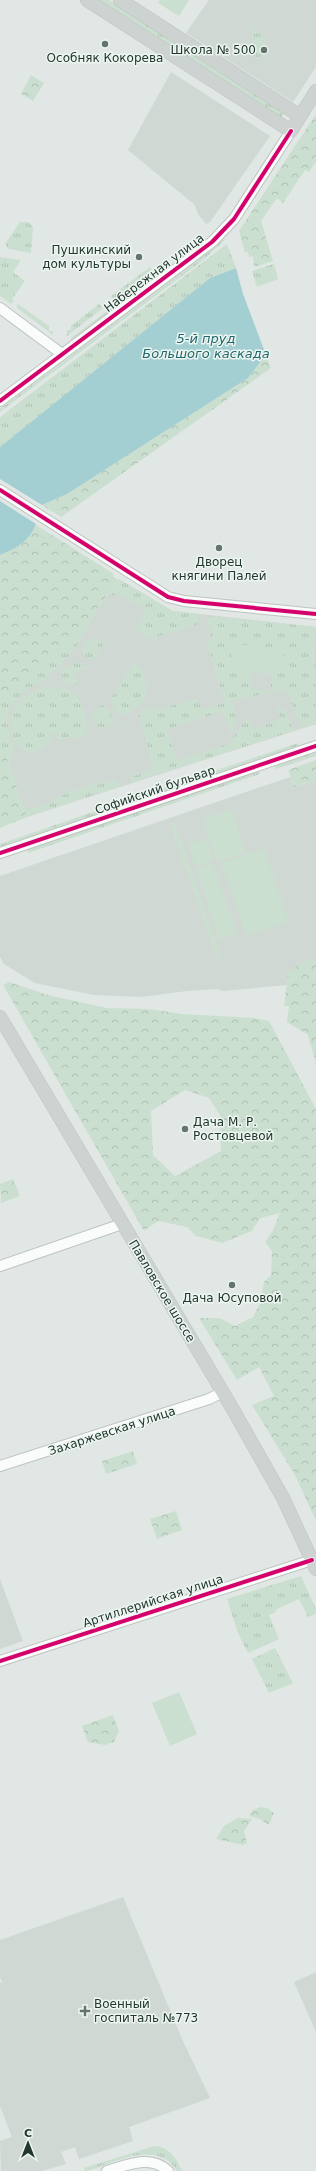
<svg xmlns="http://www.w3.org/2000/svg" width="316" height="2171" viewBox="0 0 316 2171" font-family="'DejaVu Sans',sans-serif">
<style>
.built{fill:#cfd8d3}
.grass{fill:url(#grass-tufts);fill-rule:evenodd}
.forest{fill:url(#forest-crowns);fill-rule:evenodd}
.garden{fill:#cbdfd0}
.water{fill:#a4cfd2}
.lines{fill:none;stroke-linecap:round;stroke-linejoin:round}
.minor-casing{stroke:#bec3c1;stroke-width:12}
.major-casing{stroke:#bcc3c0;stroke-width:14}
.minor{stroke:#fafbfb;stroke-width:10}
.major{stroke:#cdd3d1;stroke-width:13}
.cycleway-casing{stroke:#eef6f1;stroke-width:6}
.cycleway{stroke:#d6006c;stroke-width:4}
.poi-dot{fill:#64756e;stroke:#eef6f1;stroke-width:1.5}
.labels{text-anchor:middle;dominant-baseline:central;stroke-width:3;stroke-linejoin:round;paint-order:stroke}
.poi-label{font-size:12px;fill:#21372f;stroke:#eef6f1}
.street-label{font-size:12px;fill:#21372f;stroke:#eef6f1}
.water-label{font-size:13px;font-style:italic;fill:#21676d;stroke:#eef6f1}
</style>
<defs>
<pattern id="grass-tufts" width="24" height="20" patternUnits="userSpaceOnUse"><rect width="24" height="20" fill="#cbdfd0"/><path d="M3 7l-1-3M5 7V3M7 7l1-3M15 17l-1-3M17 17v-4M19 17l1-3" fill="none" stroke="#aec0b3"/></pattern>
<pattern id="forest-crowns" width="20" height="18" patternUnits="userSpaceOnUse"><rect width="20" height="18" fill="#cbdfd0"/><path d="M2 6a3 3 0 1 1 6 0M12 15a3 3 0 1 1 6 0" fill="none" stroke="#aec0b3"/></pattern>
</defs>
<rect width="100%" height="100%" fill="#e1e7e4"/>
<path class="built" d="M209,0H316V67L293,102L186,33Z
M171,72L270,136L210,222L206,224L198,214L195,205L128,150Z
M119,579L173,611L316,627V724L27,817L0,739V695L51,661L99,607Z
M290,777L294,787L316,780V962L288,973L287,985L223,991L216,989L187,991L141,997L94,995L35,983L4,964L0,957V876Z
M0,1579L23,1641L0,1649Z
M123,1897L182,2039L210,2098L129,2127L133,2141L79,2159L75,2147L61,2152L66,2164L42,2171H1L0,2141L12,2137L0,2106V1983L2,1982L0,1977V1940Z
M316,1972V2032L294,1982Z"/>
<path class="grass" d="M97,0H109L284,113L280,119Z
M252,28L259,32L266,40L264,50L256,61L252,48Z
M20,222H28L33,227L31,253L9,249L5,244Z
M226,239L202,261L0,412V409L194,263L221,240Z
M227,244L236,268L210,278L0,447V417Z
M0,257L21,260L13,272L25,281L12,299L14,301L11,304L0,296Z
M274,264L278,279L257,287L252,271Z
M150,267L152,270L114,300L111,296Z
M160,271L162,274L71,342V338Z
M18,304L49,326V331H53V335L16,307Z
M99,304L103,308L67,336V330H71V326Z
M119,579L165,607L173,611L201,614L197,616V621L200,622L197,625L149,639L136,630L145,615L143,613L146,609L118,594L112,596L109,593Z
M93,615L95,616C85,629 80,645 68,657C60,665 52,674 43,680C31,689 17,693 10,707C0,729 20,743 11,760L6,761L0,739V695L51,662Z
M210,616L316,627V643L314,644L316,724L302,728L286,689L232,701L237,721L231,734L222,710L221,712L167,729L177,760L229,744L245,721L251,720L254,729L280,720L276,706L285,711L294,731L132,782L131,777L152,770L153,767L143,728L138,717L143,710L151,707L156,711L196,698L202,709L225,703L206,641L211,638V629H209L207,621ZM251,671L272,674L270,692L250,689Z
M94,638L104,644L92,661L85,657L82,651L85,641Z
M79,663L89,666L74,674L78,684L67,685L61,679C60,668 70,664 79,663Z
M133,664L141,667C146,683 151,697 135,709C130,713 126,715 120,714L113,709L111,698Z
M47,687C55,687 65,687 72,692C81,699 94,725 83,735C77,740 66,739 58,739L56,732L50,734L52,741C46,745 38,753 30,752C9,751 7,716 17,703C24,694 37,689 47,687Z
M102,705L107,707L114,723L113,725L104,728L95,725L92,716L94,709Z
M298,743L299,747L136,802L133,798Z
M316,751V756L276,769L274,766Z
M259,771L260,774L28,853L27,849Z
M115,779L120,786L27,817L24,811L51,802V800L97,782L98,785Z
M125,801L124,806L0,847V844Z
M301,1576L316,1609V1614L308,1617L299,1599L275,1610L276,1612L269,1615L279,1639L248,1653L238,1633L227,1599Z
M275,1648L293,1683L269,1693L252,1659Z
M154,2146C170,2147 176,2158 182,2171H177C157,2139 115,2162 88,2171H85L84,2168Z"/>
<path class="forest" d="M31,75L44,83L33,101L21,94Z
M316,114V164L315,163L309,172L305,170L283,203L277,198L261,221L273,261L254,267L253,256L249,257L248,252L245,253L239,231Z
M266,355L271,368L61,517L42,505L67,494L248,378Z
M36,525L114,574L113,576L118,580L93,615L51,662L0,695V555L22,544Z
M0,739L27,817L0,828Z
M316,760V780L294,787L288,770Z
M316,959V1063L308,1035L287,1022L289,1006H284L288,973L292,971L297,964Z
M9,982L48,995L107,1008L149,1009L182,1014L254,1018L269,1021L316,1109V1521L295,1475L252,1405L274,1396L259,1367L237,1380L199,1318H219L235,1326L253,1317L261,1301L264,1282L271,1275L272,1251L265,1242L273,1230L280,1213L260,1218L252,1231L222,1243L196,1236L187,1227L158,1221L144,1231L3,985ZM185,1090L209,1098L220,1115L221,1151L175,1176L153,1155L151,1111Z
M13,1179L20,1196L1,1203L0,1184Z
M133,1451L137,1464L106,1474L102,1461Z
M176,1511L182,1530L157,1539L150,1519Z
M113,1715L119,1731L114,1742L105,1745L88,1742L82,1726Z
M260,1807L267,1808L274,1813L269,1825L260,1819L249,1816L253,1810Z
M238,1818L252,1819L244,1831L247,1843L243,1845L216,1839L224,1826Z"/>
<path class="garden" d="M160,0H189L179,16L158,3Z
M233,644L284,649L282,671L231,667Z
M232,810L246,852L218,862L203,820Z
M174,822L221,957L217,959L170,824Z
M207,838L214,860L195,866L188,844Z
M264,848L289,922L246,936L221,863Z
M213,863L237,933L219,939L196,869Z
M179,1692L197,1734L170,1746L152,1703Z"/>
<path class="water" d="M236,268L243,294L266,355L248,378L67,494L42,505L0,479V447L210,278Z
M0,501L36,524C28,542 19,547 0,555Z"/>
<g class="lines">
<defs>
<path id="minor" d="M0,308L62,354
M0,401L212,242L234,219L291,131
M0,490L168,597L184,601L316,614
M0,853L316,746
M0,1266L122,1224
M0,1466L209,1399L223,1392
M0,1661L312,1560
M107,2171C127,2165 151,2154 168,2171"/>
<path id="major" d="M87,0L291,131L316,91
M120,0L300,116
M0,1017L231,1406L283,1498L316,1569"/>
</defs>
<use href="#minor" class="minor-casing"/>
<use href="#major" class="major-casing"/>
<use href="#minor" class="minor"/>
<use href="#major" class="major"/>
<defs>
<path id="cycleway" d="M0,401L212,242L234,219L291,131
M0,490L168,597L184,601L316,614
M0,853L316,746
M0,1661L312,1560"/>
</defs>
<use href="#cycleway" class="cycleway-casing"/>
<use href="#cycleway" class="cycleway"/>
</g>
<g class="poi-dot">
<circle cx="105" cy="44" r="4"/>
<circle cx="264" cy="50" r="4"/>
<circle cx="139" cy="257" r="4"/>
<circle cx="219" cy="548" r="4"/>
<circle cx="185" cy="1129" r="4"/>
<circle cx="232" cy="1285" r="4"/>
<path d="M83 2005h4v4h4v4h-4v4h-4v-4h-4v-4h4z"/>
</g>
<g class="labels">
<g class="poi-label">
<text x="256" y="50" text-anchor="end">Школа № 500</text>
<text x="105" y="58">Особняк Кокорева</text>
<text x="131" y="250" text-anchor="end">Пушкинский<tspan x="131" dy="14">дом культуры</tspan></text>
<text x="219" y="562">Дворец<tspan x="219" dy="14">княгини Палей</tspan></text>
<text x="193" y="1122" text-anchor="start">Дача М. Р.<tspan x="193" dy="14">Ростовцевой</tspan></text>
<text x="232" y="1298">Дача Юсуповой</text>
<text x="94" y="2004" text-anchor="start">Военный<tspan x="94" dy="14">госпиталь №773</tspan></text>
</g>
<g class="street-label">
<text transform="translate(154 273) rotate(-37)">Набережная улица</text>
<text transform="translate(155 790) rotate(-19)">Софийский бульвар</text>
<text transform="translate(162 1291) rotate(59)">Павловское шоссе</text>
<text transform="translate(112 1431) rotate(-18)">Захаржевская улица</text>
<text transform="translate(153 1601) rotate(-18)">Артиллерийская улица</text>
</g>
<g class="water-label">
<text x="206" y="338">5-й пруд<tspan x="206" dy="15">Большого каскада</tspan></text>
</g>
</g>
<g transform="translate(28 2143)" stroke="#eef6f1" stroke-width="3" paint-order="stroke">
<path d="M0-3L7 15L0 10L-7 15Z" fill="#21372f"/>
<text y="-6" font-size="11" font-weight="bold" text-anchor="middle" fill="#21372f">С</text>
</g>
</svg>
